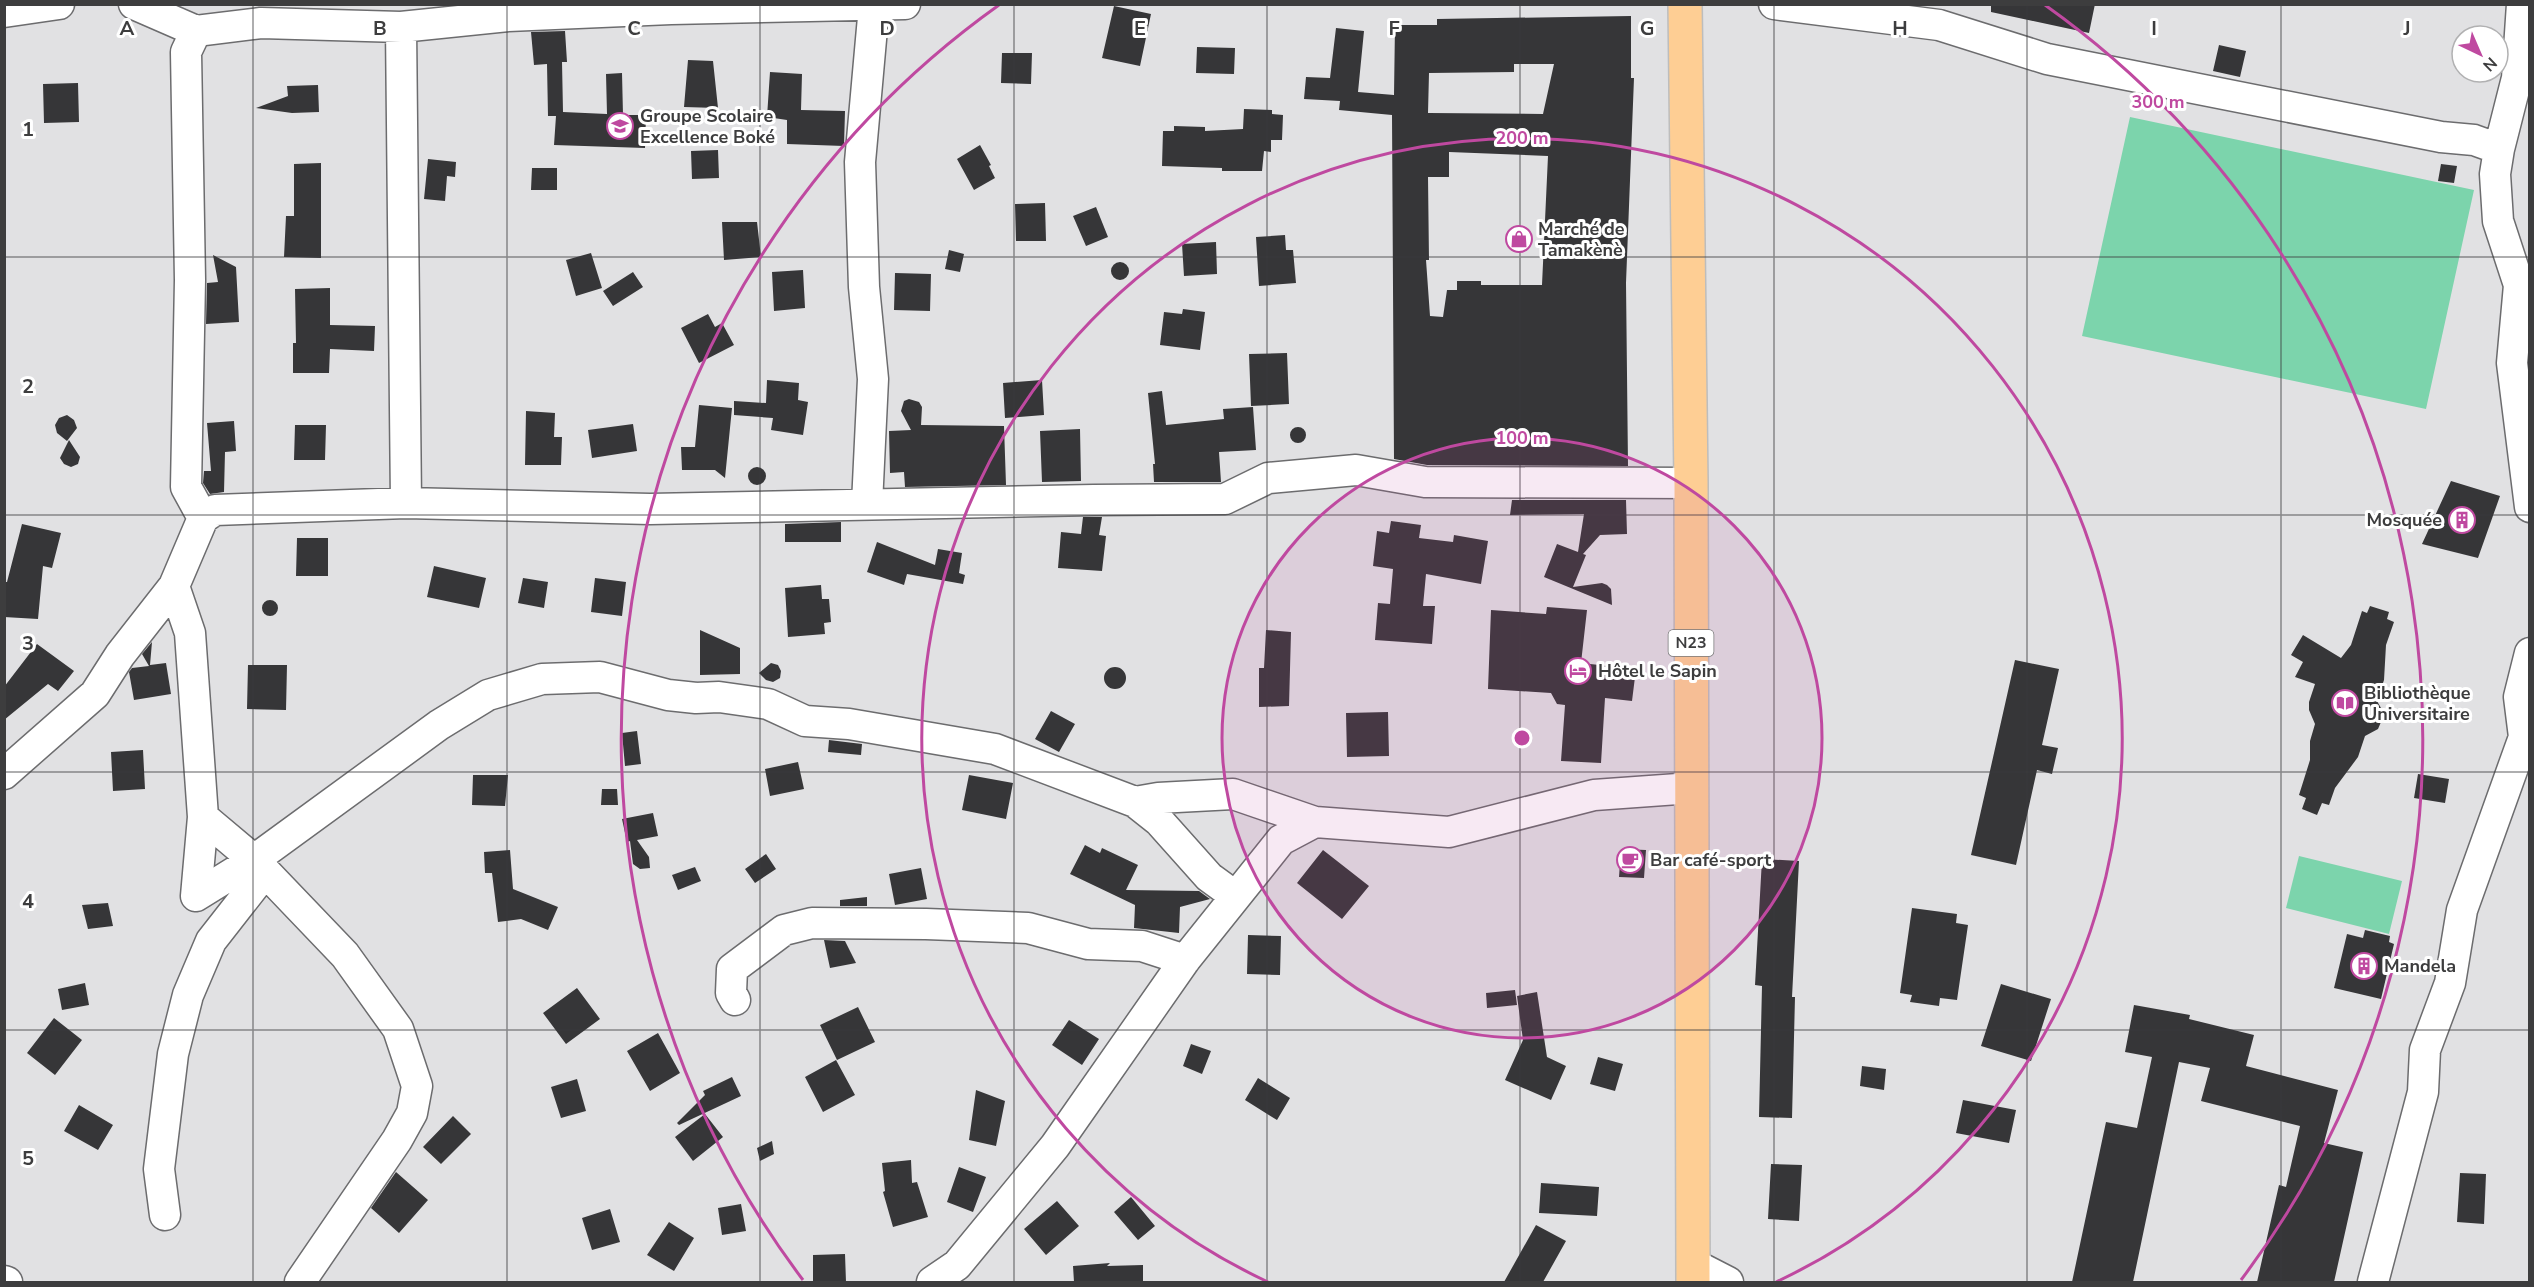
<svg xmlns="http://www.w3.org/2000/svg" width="2534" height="1287" viewBox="0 0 2534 1287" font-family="'Nunito Sans',sans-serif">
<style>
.green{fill:#7cd4ac}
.building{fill:#363638;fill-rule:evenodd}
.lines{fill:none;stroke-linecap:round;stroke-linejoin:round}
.minor-casing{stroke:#6c6c6e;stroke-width:33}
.highway-casing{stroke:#bdbdbd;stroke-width:36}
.minor{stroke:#fff;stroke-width:30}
.highway{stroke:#fece94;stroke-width:33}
.grid{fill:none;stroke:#3d3d3e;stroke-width:1.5;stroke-opacity:0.55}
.ring{fill:none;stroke:#bf49a0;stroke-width:3}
.labels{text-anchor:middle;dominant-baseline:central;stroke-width:6;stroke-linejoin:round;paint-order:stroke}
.shield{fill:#fff;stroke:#777778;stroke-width:1.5}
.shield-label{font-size:16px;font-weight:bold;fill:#3d3d3e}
.poi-label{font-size:18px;font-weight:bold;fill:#3d3d3e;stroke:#fff;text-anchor:start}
.grid-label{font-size:20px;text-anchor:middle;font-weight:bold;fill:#3d3d3e;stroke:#fff;stroke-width:6;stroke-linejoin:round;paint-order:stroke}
.centre{fill:#bf49a0;stroke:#fff;stroke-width:3}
.ring-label{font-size:18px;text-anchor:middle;font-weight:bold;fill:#bf49a0;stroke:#fff;stroke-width:6;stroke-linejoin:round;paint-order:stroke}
</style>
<rect width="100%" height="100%" fill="#e1e1e3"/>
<path class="green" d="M2130,117L2474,190L2426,409L2082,336Z
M2299,856L2402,881L2389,934L2286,908Z"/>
<path class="building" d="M1991,4H2095L2089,33L1991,12Z
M1114,6L1151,14L1140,66L1102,58Z
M1631,16V78H1634L1626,283L1628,466L1427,465L1394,459L1392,115L1339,110L1340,101L1304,99L1306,77L1330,78L1336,28L1364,31L1358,92L1394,95L1395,25H1437V19ZM1514,64H1554L1543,114L1428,113L1429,73L1514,72ZM1449,152L1548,156L1542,285H1481V281H1457V290H1447L1443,317L1430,316L1426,260H1429L1428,177H1449Z
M565,31L567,62H562L563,112L607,114L606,74L622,73L623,115H646L645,148L554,145L556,116H548L547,64L534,65L531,32Z
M2219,45L2246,51L2240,77L2213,71Z
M1197,47L1235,48L1234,74L1196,73Z
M1002,53H1032L1031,84L1001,83Z
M688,60L713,61L718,108L684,107Z
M770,72L802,74L801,110L845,111L844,146L787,144V120L767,117Z
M78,83L79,122L44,123L43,84Z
M318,85L319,112L292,113L256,108L288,96L287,86Z
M1244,109L1272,110V114L1283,115L1282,140H1271V152L1264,151L1262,171H1222V168L1162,166L1163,131H1174V126L1205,127V131L1243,129Z
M980,145L991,165L989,166L995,178L974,190L957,159Z
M718,150L719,178L692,179L691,151Z
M428,159L456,162L455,177L447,176L445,201L424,199Z
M321,163V258L284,257L286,216H294V164Z
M2441,164L2457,166L2454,183L2438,181Z
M532,168H557V190H531Z
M1045,203L1046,241H1016L1015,204Z
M1096,207L1108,237L1086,246L1073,216Z
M722,222H757L761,257L724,260Z
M1285,235L1286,250H1293L1296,283L1259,286L1256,237Z
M1216,242L1217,274L1184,276L1182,244Z
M949,250L964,254L960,272L945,269Z
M591,253L602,288L576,296L566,260Z
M213,255L236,267L239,322L206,324L207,283L218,282Z
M1111 271a9 9 0 1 1 18 0a9 9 0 1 1-18 0Z
M803,270L805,308L774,311L772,272Z
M633,272L643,287L613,306L603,291Z
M895,273L931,274L930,311L894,310Z
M330,288V325L375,326L374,351L330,349L329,373H293V343H296L295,289Z
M1183,309L1205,312L1200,350L1160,345L1164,312L1182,314Z
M708,314L715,327L722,323L734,345L699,363L681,328Z
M1287,353L1289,404L1251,406L1249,354Z
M767,380L799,383L798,400L808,402L803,435L771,430L773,418L734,415V401L766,403Z
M1042,380L1044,415L1005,418L1003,383Z
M1162,391L1166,425L1224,419L1223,409L1253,407L1256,450L1219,452L1221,482H1154L1153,464H1155L1148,393Z
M909,399L919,402L922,407L921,425L1004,426L1006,485L905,487L904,472L890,473L889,431L911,430L901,411L904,401Z
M699,405L732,408L725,478L715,470H682L681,447H695Z
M526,411L555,413L554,437H562L561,465H525Z
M67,415L74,420L77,428L67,441L57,433L55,425L59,418Z
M234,421L236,451L225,452L224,492L210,494L203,483L204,471H211L207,423Z
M633,424L637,451L592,458L588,430Z
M295,425H326L325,460H294Z
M1290 435a8 8 0 1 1 16 0a8 8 0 1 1-16 0Z
M1080,429L1081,481L1042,482L1040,431Z
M69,440L80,457L78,464L71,467L64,464L60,458Z
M748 476a9 9 0 1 1 18 0a9 9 0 1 1-18 0Z
M2451,481L2500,496L2478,558L2422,544Z
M1512,500H1626L1627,534L1600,535L1583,554L1586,555L1573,587L1602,583L1607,585L1611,589L1612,605L1544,577L1557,544L1578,552L1584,514L1510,515Z
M1083,517H1102L1099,535L1106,536L1102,571L1058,568L1061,532L1081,534Z
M1391,521L1421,525L1419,538L1453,542L1454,535L1488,541L1481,584L1426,574L1423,606H1435L1432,644L1375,640L1378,603L1390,604L1393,569L1373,566L1377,531L1389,533Z
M841,522V542H785V524Z
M22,524L61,533L52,568L43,566L38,619L4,617V582H7Z
M297,538H328V576H296Z
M877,542L935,565L938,549L962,553L959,573L965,575L963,584L907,574L904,585L867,572Z
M434,566L486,578L479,608L427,597Z
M523,578L548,582L544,608L518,603Z
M595,578L626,582L622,616L591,612Z
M821,585L822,599H829L831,622L824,623L825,634L788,637L785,588Z
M262 608a8 8 0 1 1 16 0a8 8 0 1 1-16 0Z
M2370,606L2389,612L2387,619L2394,622L2386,645L2384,680L2377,701L2381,708V722L2378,729L2365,736L2358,757L2335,788L2329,805L2322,803L2317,815L2302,809L2306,798L2299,795L2310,760V741L2315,724L2309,710V702L2315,684L2295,677L2303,662L2291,655L2303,635L2341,658L2351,645L2362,611L2367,613Z
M1547,607L1587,610L1581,663L1636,669L1632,701L1605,698L1601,763L1561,761L1565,705L1557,704L1551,693L1488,689L1491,610L1546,614Z
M700,630L740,648V674L700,675Z
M1266,630L1291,632L1289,706L1259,707V668H1264Z
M152,642L150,665L166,663L171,694L134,700L129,672L132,668L149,666L142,654Z
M37,644L74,671L58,691L48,684L4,720V687Z
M2015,660L2059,669L2042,745L2058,748L2052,774L2037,770L2016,865L1971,855Z
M771,663L778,665L781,671L780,678L773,682L766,680L759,673Z
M248,665H287L286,710L247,709Z
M1104 678a11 11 0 1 1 22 0a11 11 0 1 1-22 0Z
M1051,711L1075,724L1059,752L1035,739Z
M1388,712L1389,756L1347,757L1346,713Z
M637,731L641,764L625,766L622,733Z
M829,740L862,744L861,755L828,752Z
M143,750L145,789L113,791L111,752Z
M798,762L804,789L770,796L765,769Z
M2418,774L2449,779L2445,803L2414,798Z
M473,775H508L505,806L472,805Z
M969,775L1013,783L1006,819L962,810Z
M602,789H617L618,805H601Z
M653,813L658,836L637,840L649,857L650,868L640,869L633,864L630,841L627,842L622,819Z
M1085,845L1100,853L1102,848L1138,865L1126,890L1199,891L1210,899L1180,907L1179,933L1134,928L1135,905L1070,874Z
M1621,849L1646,850L1644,878L1619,877Z
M510,850L513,889L558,907L548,930L521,919L498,922L492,873H485L484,852Z
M1323,850L1369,886L1342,919L1297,883Z
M766,854L776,869L755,883L745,869Z
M1762,859L1799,861L1792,997H1795L1792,1118L1759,1117L1762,986L1755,985Z
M695,867L701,881L678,890L672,875Z
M921,868L927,899L895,905L889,874Z
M867,897V906H840V900Z
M108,903L113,926L88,929L82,905Z
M1912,908L1957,914L1956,923L1968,925L1957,1000L1940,998L1939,1006L1910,1002L1912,995L1900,993Z
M2365,930L2390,936L2389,942L2394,944L2381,999L2334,988L2347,934L2363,938Z
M1248,935L1281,936L1280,975L1247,974Z
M824,940L845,941L856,963L830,968Z
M85,983L89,1005L62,1010L58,989Z
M2001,984L2051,999L2031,1061L1981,1046Z
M577,988L600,1019L566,1044L543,1013Z
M1515,990L1517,1005L1487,1008L1486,993Z
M1537,992L1547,1057L1566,1066L1551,1100L1505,1080L1523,1040L1517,996Z
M2134,1005L2190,1015L2189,1019L2254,1035L2246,1066L2338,1090L2324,1143L2363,1152L2334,1282H2257L2279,1185L2286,1187L2300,1126L2201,1101L2210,1068L2179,1062L2133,1282H2072L2106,1122L2137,1128L2152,1057L2125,1052Z
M858,1007L875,1042L837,1060L820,1025Z
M54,1018L82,1040L55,1075L27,1053Z
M1069,1020L1099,1039L1082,1065L1052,1045Z
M658,1033L680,1073L650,1091L627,1051Z
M1191,1044L1211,1051L1202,1074L1183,1066Z
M1598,1057L1623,1064L1615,1091L1590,1084Z
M836,1060L855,1095L823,1112L805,1077Z
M1862,1066L1886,1069L1884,1090L1860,1086Z
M732,1077L741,1096L679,1125L677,1123L705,1095L703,1091Z
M1258,1078L1290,1098L1277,1120L1245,1100Z
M577,1079L586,1111L561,1118L551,1087Z
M976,1090L1005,1101L996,1146L969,1140Z
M1963,1100L2016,1110L2009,1143L1956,1133Z
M79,1105L113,1125L98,1150L64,1131Z
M705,1114L723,1137L693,1161L675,1137Z
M453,1116L471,1134L441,1164L423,1147Z
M772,1141L774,1154L760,1161L757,1148Z
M911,1160L912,1183L917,1182L928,1217L893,1227L883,1192L885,1191L882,1163Z
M1771,1164L1802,1165L1799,1221L1768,1219Z
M959,1167L986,1177L973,1212L947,1202Z
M396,1172L428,1200L399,1233L371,1208Z
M2460,1173L2486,1174L2484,1224L2457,1222Z
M1541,1183L1599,1187L1597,1216L1539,1213Z
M1131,1197L1155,1226L1138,1240L1114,1212Z
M1057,1201L1079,1226L1046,1255L1024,1229Z
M741,1204L746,1231L722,1235L718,1208Z
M610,1209L620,1242L592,1250L582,1218Z
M669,1222L694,1238L674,1271L647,1255Z
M1536,1225L1566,1241L1543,1282H1504Z
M845,1254L846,1282H813V1255Z
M1110,1263L1107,1266L1143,1265V1282H1074L1073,1266Z"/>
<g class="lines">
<defs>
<path id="minor" d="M134,4L196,31L261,23L401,27L508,16L671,9L905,4
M1774,4L1939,25L2047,59L2441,137L2474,140L2499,149
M2522,4L2517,78L2499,149L2495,174L2498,221L2519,285L2512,363L2530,507
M4,12L59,4
M401,27L406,503
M196,31L186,52L190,280L186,487L203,518
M867,504L873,379L864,287L860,162L874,6
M174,586L190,633L203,817L196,896
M4,774L95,694L120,655L174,586L203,518L215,510L406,503L650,509L1094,500L1225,499L1268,478L1356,470L1425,482L1691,483
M1135,802L1158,798L1233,794L1315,822
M203,817L254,860L345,955L398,1029L417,1086L412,1113L397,1140L300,1282
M196,896L254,860L439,725L488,695L542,679L600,677L668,695L696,698L719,697L768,704L805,721L849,724L995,749L1135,802L1159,821L1209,877L1235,896
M735,1000L731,993L732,969L784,930L812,923L926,924L1028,928L1088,944L1142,946L1185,960
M165,1215L159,1169L173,1054L188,995L211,941L265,872
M1693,1264L1728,1282
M4,1281L7,1282
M932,1282L957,1265L1055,1146L1185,960L1281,840L1315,822L1449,832L1594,795L1692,788
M2373,1282L2423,1092L2425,1050L2450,983L2462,910L2524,737L2519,697L2530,653"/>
<path id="highway" d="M1685,4L1691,483L1693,1282"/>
</defs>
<use href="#minor" class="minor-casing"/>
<use href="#highway" class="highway-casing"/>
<use href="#minor" class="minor"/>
<use href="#highway" class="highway"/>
</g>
<path class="grid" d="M253,4V1282M507,4V1282M760,4V1282M1014,4V1282M1267,4V1282M1520,4V1282M1774,4V1282M2027,4V1282M2281,4V1282M4,257H2530M4,515H2530M4,772H2530M4,1030H2530"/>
<circle cx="1522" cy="738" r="300" fill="#bf49a0" fill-opacity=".12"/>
<g class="ring">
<circle cx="1522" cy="738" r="300"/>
<path d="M1268 1282A600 600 0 1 1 1776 1282"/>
<path d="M803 1280A900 900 0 0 1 999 5M2045 5A900 900 0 0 1 2241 1280"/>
</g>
<defs>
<symbol id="school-ring" viewBox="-11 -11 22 22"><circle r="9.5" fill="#fff" stroke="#bf49a0" stroke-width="1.5"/><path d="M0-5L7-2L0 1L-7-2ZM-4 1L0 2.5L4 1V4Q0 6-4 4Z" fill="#bf49a0"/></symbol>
<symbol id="shop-ring" viewBox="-11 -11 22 22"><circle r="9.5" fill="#fff" stroke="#bf49a0" stroke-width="1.5"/><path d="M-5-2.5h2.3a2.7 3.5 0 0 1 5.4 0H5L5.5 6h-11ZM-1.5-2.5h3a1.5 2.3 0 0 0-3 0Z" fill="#bf49a0"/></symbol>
<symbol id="building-ring" viewBox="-11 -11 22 22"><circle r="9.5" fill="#fff" stroke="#bf49a0" stroke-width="1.5"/><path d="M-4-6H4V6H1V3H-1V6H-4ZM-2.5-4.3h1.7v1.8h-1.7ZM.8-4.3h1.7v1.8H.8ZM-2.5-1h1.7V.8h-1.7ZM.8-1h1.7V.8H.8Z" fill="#bf49a0"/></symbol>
<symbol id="hotel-ring" viewBox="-11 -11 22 22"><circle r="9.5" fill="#fff" stroke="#bf49a0" stroke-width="1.5"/><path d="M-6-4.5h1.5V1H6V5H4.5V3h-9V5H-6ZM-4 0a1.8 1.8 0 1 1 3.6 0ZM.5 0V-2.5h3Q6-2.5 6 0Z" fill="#bf49a0"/></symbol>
<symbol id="library-ring" viewBox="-11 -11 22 22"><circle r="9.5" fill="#fff" stroke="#bf49a0" stroke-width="1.5"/><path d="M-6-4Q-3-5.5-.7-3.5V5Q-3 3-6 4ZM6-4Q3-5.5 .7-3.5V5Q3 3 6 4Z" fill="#bf49a0"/></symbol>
<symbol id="cafe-ring" viewBox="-11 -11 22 22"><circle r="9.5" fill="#fff" stroke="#bf49a0" stroke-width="1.5"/><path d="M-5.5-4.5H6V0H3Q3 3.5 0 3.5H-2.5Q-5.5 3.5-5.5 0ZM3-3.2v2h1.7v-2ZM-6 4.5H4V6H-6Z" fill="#bf49a0"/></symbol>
</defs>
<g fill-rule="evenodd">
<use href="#school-ring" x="605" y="111" width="30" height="30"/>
<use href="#shop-ring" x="1504" y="224" width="30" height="30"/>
<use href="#building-ring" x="2447" y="505" width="30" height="30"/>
<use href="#hotel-ring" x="1563" y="656" width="30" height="30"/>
<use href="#library-ring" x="2330" y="688" width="30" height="30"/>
<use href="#cafe-ring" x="1615" y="845" width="30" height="30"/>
<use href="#building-ring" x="2349" y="951" width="30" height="30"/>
</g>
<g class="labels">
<rect class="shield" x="1668.5" y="630" width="45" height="26" rx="4.5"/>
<g class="shield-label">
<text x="1691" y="643">N23</text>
</g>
<g class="poi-label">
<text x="640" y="116">Groupe Scolaire<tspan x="640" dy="21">Excellence Boké</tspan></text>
<text x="1538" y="229">Marché de<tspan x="1538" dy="21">Tamakènè</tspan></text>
<text x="2442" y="520" text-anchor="end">Mosquée</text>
<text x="1598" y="671">Hôtel le Sapin</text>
<text x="2364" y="693">Bibliothèque<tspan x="2364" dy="21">Universitaire</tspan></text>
<text x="1650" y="860">Bar café-sport</text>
<text x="2384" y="966">Mandela</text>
</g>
</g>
<g class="grid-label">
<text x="127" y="35">A</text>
<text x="380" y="35">B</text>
<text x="634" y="35">C</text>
<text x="887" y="35">D</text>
<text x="1140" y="35">E</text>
<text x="1394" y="35">F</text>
<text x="1647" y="35">G</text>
<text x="1900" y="35">H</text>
<text x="2154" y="35">I</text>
<text x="2407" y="35">J</text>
<text x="28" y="136">1</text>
<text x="28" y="393">2</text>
<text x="28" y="650">3</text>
<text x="28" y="908">4</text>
<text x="28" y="1165">5</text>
</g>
<circle cx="1522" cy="738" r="9" class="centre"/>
<g class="ring-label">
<text x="2158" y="108">300 m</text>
<text x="1522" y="144">200 m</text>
<text x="1522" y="444">100 m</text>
</g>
<rect width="2534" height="1287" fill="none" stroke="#3d3d3e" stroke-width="12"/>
<g transform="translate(2480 54) rotate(136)"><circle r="28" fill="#ffffff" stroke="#b1b1b2" stroke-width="1.5"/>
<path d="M0-4.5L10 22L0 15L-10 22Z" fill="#bf49a0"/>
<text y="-9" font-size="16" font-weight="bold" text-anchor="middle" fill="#3d3d3e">N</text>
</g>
</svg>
